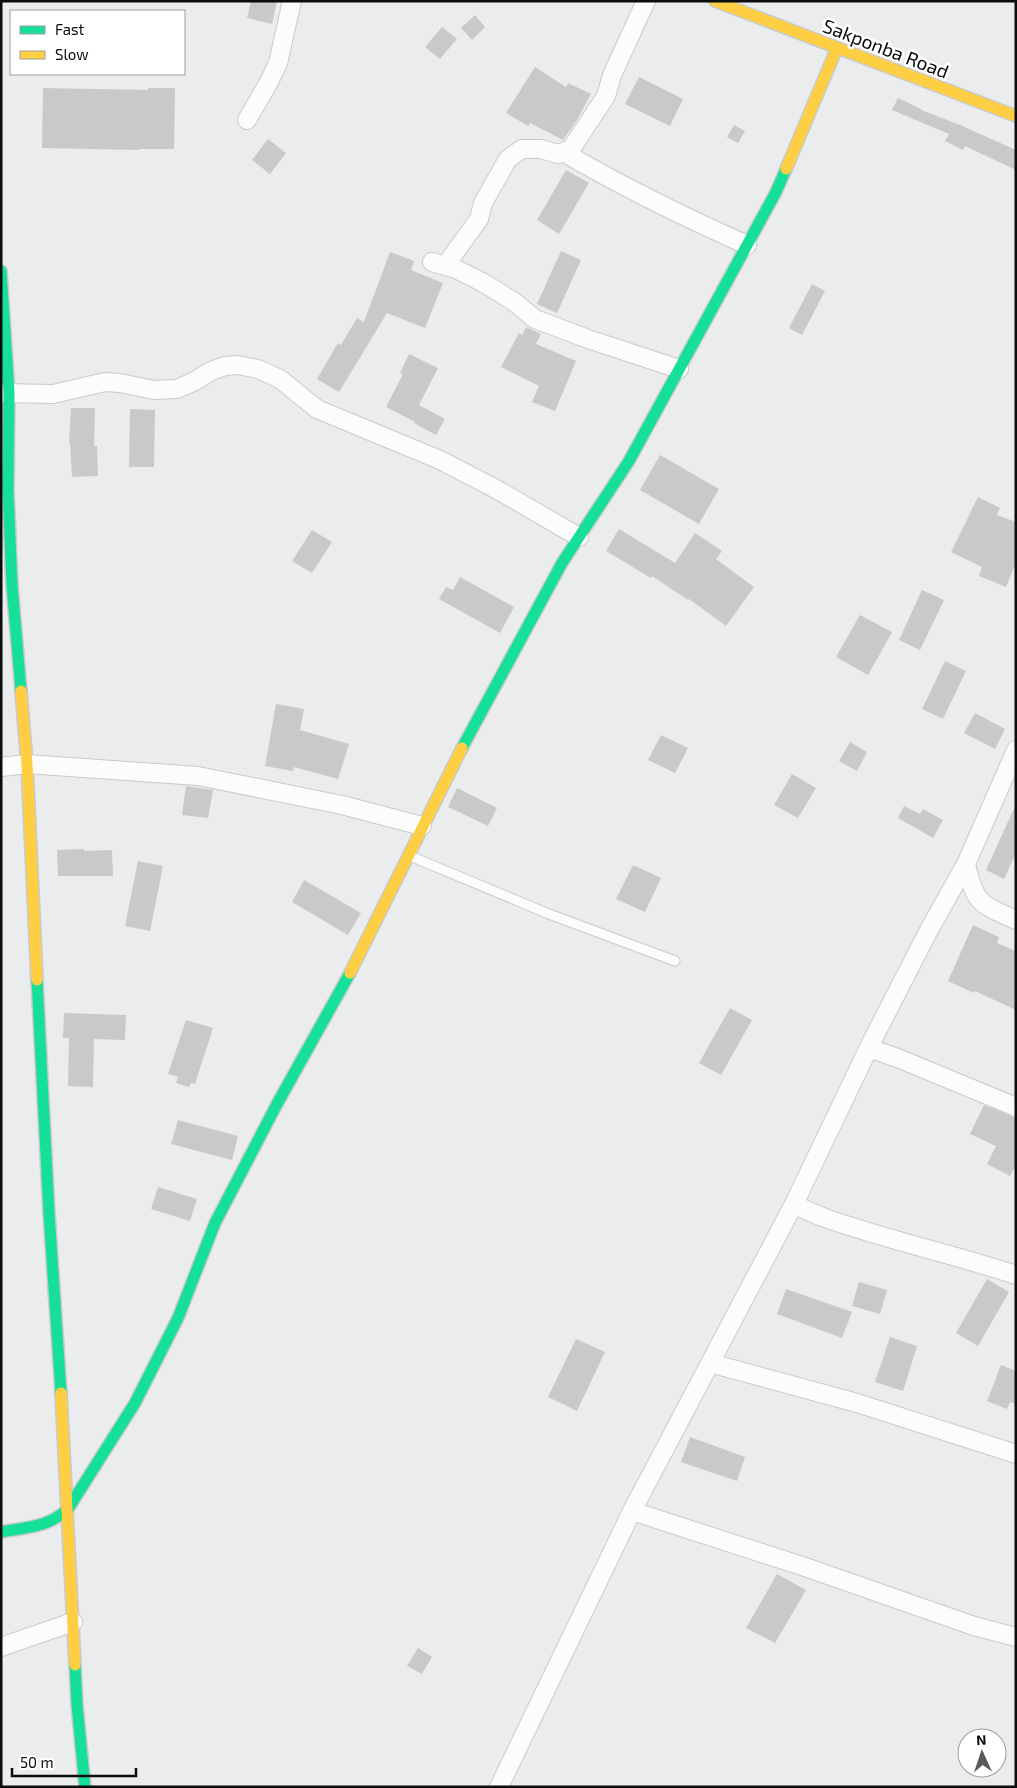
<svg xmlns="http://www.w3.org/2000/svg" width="1017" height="1788" viewBox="0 0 1017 1788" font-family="'Exo 2',sans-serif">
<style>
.building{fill:#c9c9ca}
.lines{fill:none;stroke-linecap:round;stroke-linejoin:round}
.lane-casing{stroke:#c9cacb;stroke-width:11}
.street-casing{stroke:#c9cacb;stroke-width:20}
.fast-casing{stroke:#c9cacb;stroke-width:14}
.slow-casing{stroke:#c9cacb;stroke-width:14}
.lane{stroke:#fcfcfc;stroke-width:9}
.street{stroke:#fcfcfc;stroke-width:18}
.fast{stroke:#16e098;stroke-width:11}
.slow{stroke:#ffcf43;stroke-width:11}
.labels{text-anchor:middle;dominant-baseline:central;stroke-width:5;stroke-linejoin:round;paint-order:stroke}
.street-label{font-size:19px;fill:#0b0c0d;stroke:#fff}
</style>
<rect width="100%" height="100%" fill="#ebeced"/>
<path class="building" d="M251,1H277L272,24L247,18Z
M475,15L485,27L472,40L461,28Z
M442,27L457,39L440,59L425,47Z
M535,67L566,87L568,83L591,94L577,120L563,140L530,123L528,126L506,113Z
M639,77L683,99L670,126L625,104Z
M43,88L148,90V88H175L174,149H139V150L42,148Z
M898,98L921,109V110L960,125L1016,150V170L965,146L963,150L945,141L949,134L892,110Z
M734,125L745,131L738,143L727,137Z
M268,139L286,153L270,174L252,160Z
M566,170L589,183L559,234L537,220Z
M561,251L581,260L557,313L537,304Z
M390,252L414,261L411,270L443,283L425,328L387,313L339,392L317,379L338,343L341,345L357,318L364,322Z
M812,284L825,291L802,335L789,328Z
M526,327L541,334L536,344L576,361L555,411L532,402L539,386L501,367L519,333L522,335Z
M409,354L438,368L419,405L445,419L436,435L414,423L415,422L386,407L403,374L400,373Z
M71,408H95L94,446H97L98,476L72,477L70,443H69Z
M130,409L155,410L154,467H129Z
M660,455L719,489L699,524L640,490Z
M978,497L1000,508L997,515L1016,522V563L1006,587L979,576L982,567L951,552Z
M619,529L675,563L695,533L722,551L716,559L754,587L726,626L689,599L688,600L652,576L651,578L606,551Z
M312,530L332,542L312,573L292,561Z
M460,577L514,607L500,633L439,599L446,587L453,590Z
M922,590L944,600L920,650L899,640Z
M860,615L892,632L868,675L836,657Z
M945,661L966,671L943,719L922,709Z
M276,704L304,709L300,730L349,744L338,779L294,767L293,771L265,766Z
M975,713L1005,729L995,749L964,733Z
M661,735L688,748L675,773L648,760Z
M850,742L867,752L857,771L839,761Z
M792,774L816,788L798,818L774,805Z
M186,786L213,790L208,818L182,815Z
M457,788L497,808L488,826L448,807Z
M1016,804V853L1004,879L986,870Z
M904,806L920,814L923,809L943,820L933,838L898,818Z
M84,849V851L112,850L113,876H58L57,850Z
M138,861L163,866L150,931L125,926Z
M633,865L661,878L645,912L616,899Z
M304,880L361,913L348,935L292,902Z
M973,925L999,937L997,943L1016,951V1010L975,991L974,993L948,981Z
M730,1008L752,1020L721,1075L699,1063Z
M64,1013L126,1015L125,1040L94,1039L93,1087L68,1086L69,1038H63Z
M186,1020L213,1028L195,1084L191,1083L189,1087L176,1083L178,1077L168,1074Z
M984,1105L1016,1118V1165L1010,1176L987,1164L996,1146L970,1134Z
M178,1120L238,1136L232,1160L171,1144Z
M158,1187L197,1199L190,1221L151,1209Z
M987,1279L1009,1292L978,1346L956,1333Z
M859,1282L887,1290L880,1314L852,1306Z
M786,1289L852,1312L842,1338L777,1314Z
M890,1337L917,1346L903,1391L875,1382Z
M576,1339L605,1352L577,1411L548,1397Z
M1001,1365L1016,1371V1404L1010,1402L1007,1409L987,1401Z
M690,1437L745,1457L737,1481L681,1462Z
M777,1574L806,1590L775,1643L746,1628Z
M418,1648L432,1657L422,1674L407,1666Z"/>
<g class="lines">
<defs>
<path id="lane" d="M410,856L549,914L675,961"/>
<path id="street" d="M247,120L269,82L278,63L292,1
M563,152C623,187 684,217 747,245
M432,262L456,269L482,282L513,301L535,319L588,339L679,369
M445,266L479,219L483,203L508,159L522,149H541L558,154L571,149L606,96L612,75L646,1
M1,393L53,394L105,382L120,383L154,390L177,389L195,381L211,371L225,366L238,365L258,369L280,379L317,409L440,460L496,489L579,537
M1,767L27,764L198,776L342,805L422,826
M966,864C975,904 980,904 1016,920
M869,1048L900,1059L1016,1107
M794,1204C816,1216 839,1223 862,1230C913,1246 965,1258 1016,1275
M710,1363L857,1403L1016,1454
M632,1511L805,1567L974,1626L1016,1637
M1,1647L73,1622
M499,1787L632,1511L794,1204L872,1041L929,930L966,864L1016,750"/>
<path id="fast" d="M1,271L9,393L8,490L12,585L21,691
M462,748L562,563L629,461L776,192L786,169
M37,980L49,1213L61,1393
M1,1532C27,1527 47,1528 68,1509L135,1403L178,1318L215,1223L277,1104L350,973
M75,1665L77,1705L85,1787"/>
<path id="slow" d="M715,1L1016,116
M786,169L837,48
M21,691L27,764L37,980
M350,973L462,748
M61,1393L75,1665"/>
</defs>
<use href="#lane" class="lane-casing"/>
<use href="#street" class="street-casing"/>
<use href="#fast" class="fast-casing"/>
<use href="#slow" class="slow-casing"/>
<use href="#lane" class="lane"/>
<use href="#street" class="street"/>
<use href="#fast" class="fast"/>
<use href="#slow" class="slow"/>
</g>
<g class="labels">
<g class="street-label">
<text transform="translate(886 48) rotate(21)">Sakponba Road</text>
</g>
</g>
<rect width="1017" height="1788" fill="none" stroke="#0b0c0d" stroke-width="5"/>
<rect x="10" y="10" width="175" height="65" fill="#ffffff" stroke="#9d9e9e"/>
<rect x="20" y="26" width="25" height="8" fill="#16e098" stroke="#9d9e9e"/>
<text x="55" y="35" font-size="15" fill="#0b0c0d">Fast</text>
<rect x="20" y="51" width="25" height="8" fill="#ffcf43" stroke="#9d9e9e"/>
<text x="55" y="60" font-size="15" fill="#0b0c0d">Slow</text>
<g transform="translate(982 1753) rotate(357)"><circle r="24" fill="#ffffff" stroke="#9d9e9e"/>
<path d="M0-4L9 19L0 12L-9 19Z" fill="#595a5b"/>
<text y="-8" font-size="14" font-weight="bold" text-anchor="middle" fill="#0b0c0d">N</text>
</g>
<path d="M12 1768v8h124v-8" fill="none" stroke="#0b0c0d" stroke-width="2.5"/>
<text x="20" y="1768" font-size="15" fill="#0b0c0d" stroke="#ffffff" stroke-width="4" paint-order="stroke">50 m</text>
</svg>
